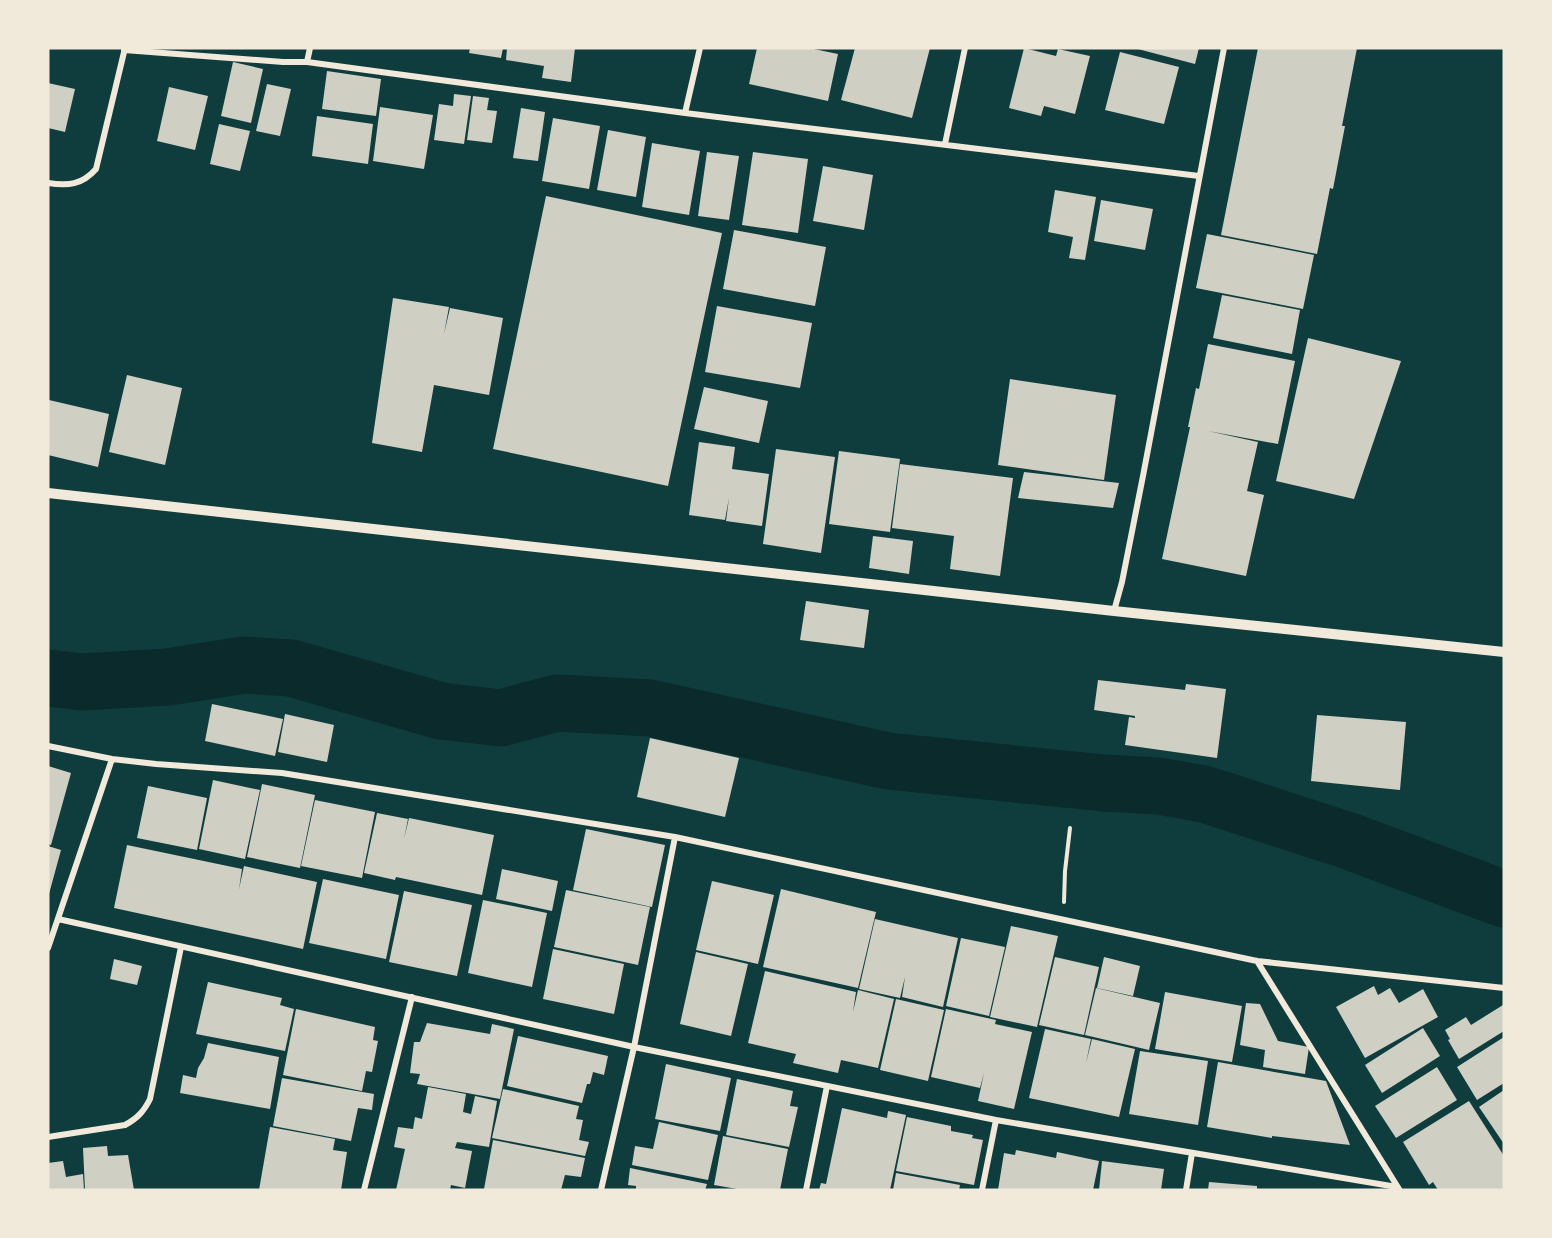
<svg xmlns="http://www.w3.org/2000/svg" width="1552" height="1238" viewBox="0 0 1552 1238" font-family="Figtree,sans-serif">
<style>
.lines{fill:none;stroke-linecap:round;stroke-linejoin:round}
.river{stroke:#0a2a2b;stroke-width:57}
.building{fill:#cfcfc3}
.path{stroke:#f1e9da;stroke-width:4}
.minor{stroke:#f1e9da;stroke-width:6}
.tertiary{stroke:#f1e9da;stroke-width:10}
</style>
<rect width="100%" height="100%" fill="#0f3d3e"/>
<g class="lines">
<path class="river" d="M48,678L82,682L168,677L244,665L291,668L441,711L501,718L557,703L650,708L888,761L1104,783L1158,786L1204,794L1349,841L1504,899"/>
</g>
<path class="building" d="M470,48H503L501,58L469,53Z
M507,48H575L571,82L542,78L544,66L506,60Z
M757,48H809L838,54L828,101L749,84Z
M855,48H930L912,118L841,100Z
M1024,48L1056,56L1058,49L1090,56L1075,114L1044,106L1041,116L1009,108Z
M1134,48H1199L1195,64Z
M1258,48H1357L1342,126H1345L1333,189L1330,188L1317,254L1221,235Z
M1120,52L1179,67L1164,124L1105,110Z
M233,62L263,69L251,123L221,116Z
M327,71L381,79L376,116L322,109Z
M48,83L75,89L65,132L48,128Z
M267,84L291,89L280,136L256,131Z
M169,87L208,96L195,150L157,141Z
M454,94L471,96L464,144L434,140L439,104L453,106Z
M473,96L489,98L487,110L497,111L492,143L467,140Z
M380,107L433,115L424,169L373,161Z
M521,108L545,112L538,161L513,158Z
M317,116L373,124L368,164L312,156Z
M553,118L600,126L589,189L542,181Z
M219,124L250,131L240,171L210,164Z
M608,130L646,137L636,197L597,190Z
M652,143L700,151L689,215L642,207Z
M707,152L739,156L729,220L698,216Z
M753,152L808,159L798,233L742,225Z
M823,166L873,175L864,230L813,221Z
M1055,190L1096,197L1085,260L1069,258L1073,237L1048,232Z
M546,196L722,233L668,486L493,449Z
M1101,200L1153,209L1145,250L1094,241Z
M734,230L826,247L815,306L723,289Z
M1207,234L1314,255L1303,309L1196,288Z
M1222,295L1300,310L1292,354L1213,338Z
M393,298L449,307L444,334L450,308L503,318L489,395L434,385L422,452L372,443Z
M717,306L812,323L800,388L705,372Z
M1308,338L1401,361L1354,499L1276,481Z
M1208,344L1295,361L1278,444L1208,431L1258,442L1247,491L1264,495L1246,576L1162,559L1190,427H1188L1196,388L1199,389Z
M127,375L182,388L165,465L109,452Z
M1010,379L1116,395L1104,480L998,465Z
M704,387L768,401L759,443L694,429Z
M49,400L109,414L98,467L48,455Z
M699,442L735,447L732,469L769,474L762,526L726,521L729,498L725,520L689,515Z
M776,449L835,457L821,553L763,544Z
M839,451L900,459L890,532L829,524Z
M900,464L1013,478L1000,576L950,569L954,536L892,528Z
M1024,472L1119,483L1113,508L1018,498Z
M873,536L913,541L909,574L869,568Z
M806,601L869,610L864,648L800,640Z
M1098,680L1185,690L1186,684L1226,689L1217,758L1125,745L1129,717L1135,718V716L1094,710Z
M212,704L283,719L275,756L205,741Z
M285,714L334,725L327,762L278,752Z
M1317,715L1406,722L1400,790L1311,781Z
M650,738L739,758L725,817L637,797Z
M48,766L71,773L51,845L48,844Z
M213,780L260,790L245,859L199,849Z
M262,784L315,795L300,868L247,857Z
M148,786L207,798L197,850L137,838Z
M315,800L375,812L362,878L301,866Z
M377,813L408,819L404,839L409,818L494,835L482,895L396,877L395,880L364,873Z
M586,829L665,845L652,907L573,890Z
M127,845L242,869L239,889L244,866L317,882L303,949L114,908Z
M48,846L61,850L49,894L48,893Z
M502,869L558,881L552,911L496,899Z
M323,879L399,895L386,959L309,943Z
M712,881L774,895L758,964L696,950Z
M781,889L876,912L858,988L763,967Z
M566,890L650,907L638,965L554,947Z
M404,891L472,905L457,976L389,962Z
M483,900L547,913L532,987L468,973Z
M875,919L958,938L943,1007L902,997L905,977L900,998L859,989Z
M1011,926L1058,936L1037,1027L990,1017Z
M961,938L1005,947L989,1016L946,1006Z
M553,949L624,964L614,1014L543,999Z
M696,952L748,964L731,1036L680,1024Z
M1055,957L1099,967L1084,1035L1039,1025Z
M1104,957L1140,966L1133,996L1097,988Z
M114,959L142,966L137,985L110,979Z
M765,971L856,992L853,1012L858,990L894,999L878,1068L841,1060L838,1073L793,1063L796,1054L748,1043Z
M208,982L282,998L280,1005L294,1009L285,1051L196,1034Z
M1374,986L1378,995L1390,988L1399,1003L1423,989L1438,1017L1365,1058L1336,1007Z
M1096,988L1160,1003L1149,1050L1085,1035Z
M1165,992L1242,1006L1232,1062L1155,1049Z
M896,999L944,1010L928,1081L880,1070Z
M1246,1003L1260,1004L1278,1041L1309,1047L1305,1074L1263,1067L1265,1050L1240,1045Z
M1503,1005L1504,1031L1459,1059L1448,1040L1450,1039L1445,1030L1466,1017L1471,1025Z
M296,1009L375,1027L373,1040L378,1041L372,1072L366,1071L362,1091L283,1075Z
M946,1009L996,1020L995,1024L1032,1032L1014,1109L978,1101L984,1073L980,1088L931,1077Z
M427,1023L490,1034L492,1024L514,1029L500,1099L417,1084L420,1074L410,1073L414,1042H420Z
M1423,1028L1440,1056L1382,1093L1365,1065Z
M1045,1029L1091,1039L1086,1063L1092,1039L1135,1049L1119,1117L1029,1098Z
M518,1036L608,1056L604,1075L593,1072L590,1084H587L582,1103L507,1086Z
M1504,1037V1083L1477,1100L1457,1067Z
M208,1043L279,1057L270,1109L180,1093L183,1075L196,1078L198,1068L204,1058Z
M1140,1051L1208,1061L1198,1125L1129,1114Z
M1218,1062L1326,1081L1350,1145L1272,1136V1138L1207,1127Z
M666,1064L731,1078L720,1131L655,1119Z
M1437,1067L1457,1100L1396,1138L1375,1106Z
M282,1078L374,1094L372,1110L358,1108L351,1141L273,1126Z
M737,1079L793,1091L790,1106L798,1107L789,1147L726,1135Z
M428,1087L466,1094L463,1112L471,1114L475,1096L497,1101L489,1147L457,1142L455,1148L472,1151L465,1188L451,1185L450,1190H396L405,1149L394,1147L398,1127L413,1129L415,1117L422,1119Z
M503,1089L579,1106L576,1119L583,1120L579,1140L589,1142L585,1156L492,1138Z
M1504,1090V1144L1479,1107Z
M1469,1101L1504,1156V1190H1438L1433,1182L1429,1185L1403,1142Z
M842,1108L887,1118L888,1111L906,1115L890,1190H819L821,1183L826,1184Z
M907,1117L951,1126V1131L973,1135L972,1138L983,1140L974,1185L896,1171Z
M659,1122L718,1135L708,1180L632,1165L635,1146L653,1149Z
M270,1127L335,1139L333,1150L347,1152L341,1190H259Z
M723,1136L788,1149L780,1190H743L714,1185Z
M493,1140L585,1158L581,1177L565,1175L561,1190L484,1189Z
M107,1146L108,1156L128,1155L134,1190H85L83,1148Z
M1016,1150L1056,1158L1057,1152L1099,1161L1093,1190H998L1004,1153L1015,1155Z
M63,1161L66,1177L83,1174L84,1190H48V1163Z
M1102,1161L1164,1169L1161,1190H1099Z
M630,1168L707,1184L705,1190H636V1186L628,1185Z
M896,1173L960,1185L959,1190H893Z
M1209,1182L1257,1186V1190H1208Z"/>
<g class="lines">
<path class="path" d="M1064,902L1065,871L1070,828"/>
<path class="minor" d="M124,50L283,62H307L685,113L1199,176
M307,62L310,48
M685,113L700,48
M945,144L965,48
M48,183C68,186 82,185 96,169L125,48
M1114,611L1122,582L1143,476L1224,48
M48,746L112,759L156,764L282,773L675,837L1257,961L1504,988
M58,919L634,1047L996,1120L1397,1187
M48,948L112,759
M1257,961L1399,1189
M48,1137L125,1125C138,1118 144,1111 150,1099L181,947
M364,1190L412,997
M601,1190L634,1047L675,837
M806,1190L827,1086
M982,1190L996,1120
M1186,1190L1192,1153"/>
<path class="tertiary" d="M48,493L1114,611L1504,652"/>
</g>
<rect width="1552" height="1238" fill="none" stroke="#f1e9da" stroke-width="99"/>
</svg>
